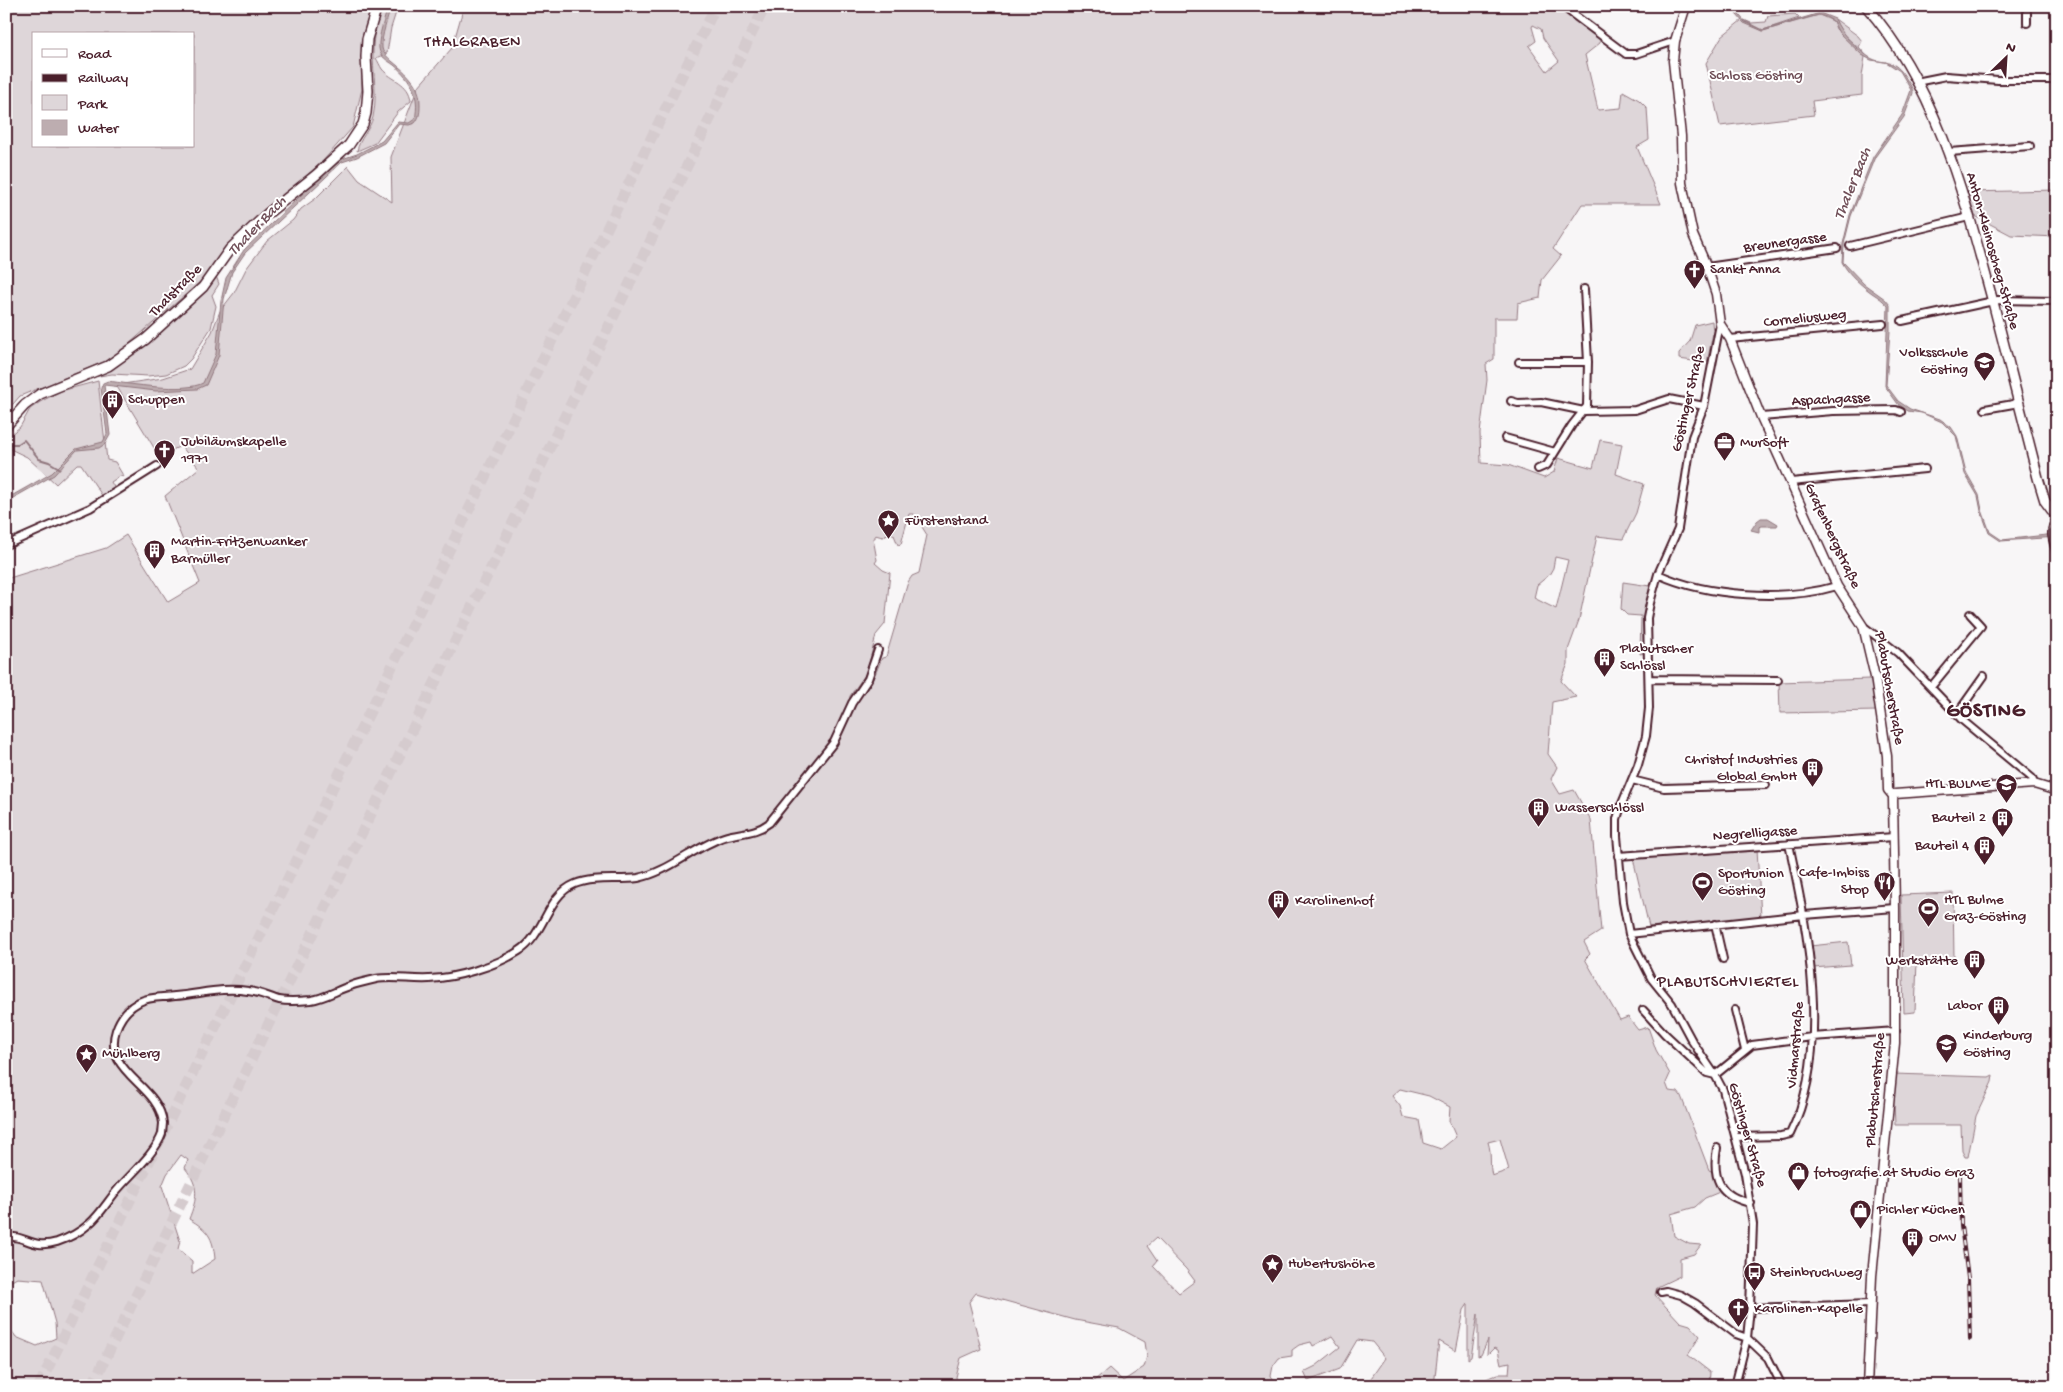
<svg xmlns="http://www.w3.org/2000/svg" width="2063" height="1392" viewBox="0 0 2063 1392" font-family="'Gochi Hand',sans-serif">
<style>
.green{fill:#ded6d9;stroke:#947a82;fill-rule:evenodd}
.water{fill:#bdadb0;stroke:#8f747b}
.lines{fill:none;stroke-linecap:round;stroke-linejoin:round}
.stream{stroke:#8f747b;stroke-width:2}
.motorway-tunnel{stroke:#d5cbce;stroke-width:11;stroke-dasharray:11 5.5;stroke-linecap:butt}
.minor-casing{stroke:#4a1f2b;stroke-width:10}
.tertiary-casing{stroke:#4a1f2b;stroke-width:11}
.secondary-casing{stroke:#4a1f2b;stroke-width:12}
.minor{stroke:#fff;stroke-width:6}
.tertiary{stroke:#fff;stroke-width:8}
.secondary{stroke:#fff;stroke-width:9}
.rail-casing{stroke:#4a1f2b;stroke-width:4}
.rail{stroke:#fff;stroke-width:2;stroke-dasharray:5.5;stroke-linecap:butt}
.labels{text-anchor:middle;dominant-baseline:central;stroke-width:4;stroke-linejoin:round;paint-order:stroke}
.park-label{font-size:15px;fill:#6f4d56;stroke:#fff}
.street-label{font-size:15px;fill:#4a1f2b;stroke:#fff}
.poi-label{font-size:15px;fill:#4a1f2b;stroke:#fff;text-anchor:start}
.neighbourhood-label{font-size:16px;letter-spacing:1px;fill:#4a1f2b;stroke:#fff}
.water-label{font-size:16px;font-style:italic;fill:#72515a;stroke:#fff}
.district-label{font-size:20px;font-weight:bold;letter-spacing:1px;fill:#4a1f2b;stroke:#fff}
</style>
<rect width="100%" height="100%" fill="#f8f6f7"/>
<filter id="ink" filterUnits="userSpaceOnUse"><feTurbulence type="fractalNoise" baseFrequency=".02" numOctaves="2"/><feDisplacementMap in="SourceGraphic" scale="10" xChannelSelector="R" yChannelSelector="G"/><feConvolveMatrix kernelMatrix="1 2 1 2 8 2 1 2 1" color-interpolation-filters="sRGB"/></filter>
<g filter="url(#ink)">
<path class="green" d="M6,6H370L362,61V89L353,127L322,162L231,241L201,281L113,358L20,396L6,412ZM34,34H194V146H34Z
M382,6H398L391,28L387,53L376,58C378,61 380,66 382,69C392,81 409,82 411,101L398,112L375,143L357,151C359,139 370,130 373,117C379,90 370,63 374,36C375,26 378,16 382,6Z
M464,6H1578L1574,12L1600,31V43L1585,55L1598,110L1621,108L1623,91L1639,100L1647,108L1649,140L1637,147L1661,204H1582L1553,249L1561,256L1542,280L1540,298L1518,303L1517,318H1494V359L1486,364L1487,380L1480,433L1481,463L1508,465L1544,478L1554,472L1558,458L1593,468L1600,440L1622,444L1616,474L1644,484L1636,513L1623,539L1597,536L1579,620L1568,650V664L1561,681L1576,697L1552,702L1548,754L1557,767L1551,779L1560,794L1574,790L1591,820L1601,931L1584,942L1590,954L1585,959L1620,1020L1628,1017L1638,1030L1648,1027L1656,1050L1670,1074L1666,1083L1669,1091L1678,1092L1681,1096L1709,1170L1717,1174L1722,1191L1705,1198L1695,1207L1671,1214L1674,1236L1689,1244L1701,1245L1694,1254L1680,1258V1276L1657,1287L1655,1295L1680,1322L1690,1325L1700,1336L1688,1355L1710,1372L1709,1386L1497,1385L1495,1384L1498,1380L1486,1379L1498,1374H1509L1510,1362L1501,1364L1498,1350L1494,1348L1487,1355L1488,1340L1481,1355L1478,1356V1314L1471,1357L1468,1359V1304L1464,1310L1456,1351L1439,1341L1434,1386H1360L1369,1381L1385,1358L1372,1342L1357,1340L1340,1369L1308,1381L1304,1372L1316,1366L1340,1347L1332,1336L1313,1346L1311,1342L1299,1345L1292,1350V1356L1279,1358L1273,1366L1271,1376L1279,1386H1088L1109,1368L1123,1381L1144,1367L1147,1356L1145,1342L1119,1328L1075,1320L976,1293L969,1302L981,1349L961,1358L956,1377L958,1386H6V1323L16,1337L37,1346L56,1338L55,1323L43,1280L17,1278L6,1284V599L11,597L6,587V579L106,548L126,535L168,602L200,583L165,496L199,468L181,446L159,456L116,385L163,378L190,369L212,332L220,311L234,293L246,269L267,241L293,220L301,209L315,199L348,166L359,180L392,202L391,157L418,87L452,48ZM1533,25L1541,29L1543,38L1559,61L1547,71L1529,46L1536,41L1532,27ZM909,514H914L927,535L919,573L912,576L908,582L886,657L882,658C874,676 869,695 849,702L850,696L867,672L876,635L885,624L890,573L883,570L875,563L877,560L873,538H875V535L883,537L890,532L894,535L898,545L901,544ZM1555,557L1568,560L1556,609L1534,598L1537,585L1549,575L1553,568ZM1400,1089L1429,1096L1450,1107L1449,1121L1456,1137L1441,1149L1423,1143L1419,1120L1403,1117L1400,1106L1392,1096ZM1500,1139L1509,1170L1492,1176C1489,1164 1492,1154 1488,1142ZM181,1155L188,1160L185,1168C200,1187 197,1198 189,1219C208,1230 213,1237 215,1259L192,1274V1261L178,1249L180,1241L162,1186L167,1174ZM1156,1238L1186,1269L1195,1281L1179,1293L1153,1266L1157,1261L1147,1246Z
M1795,14L1799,18L1763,30L1744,20L1751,23L1766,22L1768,16Z
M1819,15L1833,21L1836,29L1865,57L1862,76V95L1812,101L1814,115L1720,126L1706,63L1722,36L1742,20L1763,31Z
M1835,19L1858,36L1862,41L1859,47L1866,55L1840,31Z
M2057,190V237L2011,235L1975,216L1968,192Z
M216,276L219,284L212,295L216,306L211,328L191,359L184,366L166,374L148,376L112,374L93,377L107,369Z
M1712,321L1713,333L1707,363L1679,359V353L1690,341L1695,325Z
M98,381L107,460L115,462L124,477L120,476L111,482L115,489L103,497L81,464H77L56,484L27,457L6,447V438L20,427L30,409L40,402L61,391Z
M1623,582L1650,586L1644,615L1645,653L1640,654L1641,616L1627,615L1621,609Z
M1870,679L1874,690L1877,711L1780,713L1779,682Z
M1757,849L1761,917L1649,927L1633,858Z
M1953,893L1954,960L1917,961L1915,1012L1904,1013L1901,895Z
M1848,942L1851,965L1813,968L1810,946Z
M1894,1074L1989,1077L1993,1075L1992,1082L1976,1116L1968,1157H1965L1962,1151L1961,1125H1895L1894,1104L1891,1102Z"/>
<path class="water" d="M388,6H391C388,19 381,35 382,48C384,62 421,73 420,104C420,111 420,117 415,123L409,125L399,124L384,143L357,157L342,162L262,237L245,253L232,272L224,299L219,355L206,385L197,389L156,391L104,385L110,435L105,444L99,448L77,450L54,475L6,502V499L52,473L76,449L103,442L107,434L101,388L103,383L108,381C130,384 184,393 203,383L216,354L221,301L226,278L244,250L325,172L342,159L357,154L382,141L398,122L409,123L415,119C420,96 412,80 394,65C387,60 380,57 379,48C378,35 385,19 388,6Z
M1729,6H1732L1745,22L1763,30L1820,13L1835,19C1842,35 1854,47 1869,57C1885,67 1893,55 1907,80C1910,85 1913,88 1913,93L1904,117L1875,157L1851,216L1844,244L1843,262L1864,284L1885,299L1890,305V331L1886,385L1898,401L1910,409L1940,419L1951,427L1957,436L1966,472L1979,495L1982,510L1990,532L2002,540L2055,534L2057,537L2001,541L1989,533L1981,511L1978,496L1965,474L1956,436L1942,422L1922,413L1908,411L1898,404L1885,386L1888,306C1883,300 1878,297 1872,293C1862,286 1848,274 1842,262L1843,244L1850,215L1873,157L1902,115L1910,93L1911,90L1900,71L1886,62L1871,60L1862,55L1839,33L1833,21L1826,17L1819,15L1803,19L1763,31L1744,23Z
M1761,518H1768L1778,524L1777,526H1762L1759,527V532L1751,530L1757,521Z"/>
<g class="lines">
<path class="stream" d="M471,6L476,8L489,6
M6,444H18L24,440L39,459L49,462L59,468"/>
<path class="motorway-tunnel" d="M39,1386L716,6
M92,1386L765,6"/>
<defs>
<path id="minor" d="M1562,6L1626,54H1636L1675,41
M2027,23V6
M1916,82L1946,76L1998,80H2057
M1949,152L2030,146
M1850,246L1969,217
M1707,267L1837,248
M1902,321L1998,300L2057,301
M1720,324L1704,406L1692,437L1678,529L1658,574L1650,603L1647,618L1649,708L1646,736L1638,765L1621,806L1617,819V836L1623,902L1629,934L1651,978L1672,1004L1692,1041L1715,1075L1723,1090L1745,1174L1753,1224L1750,1308L1747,1338L1735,1386
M1730,339L1883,324
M1519,362H1588
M1511,401L1518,403L1541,402L1584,411L1635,410L1669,399L1704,406
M1985,409L2019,403
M1761,417L1833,411L1896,410L1901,412
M1505,438L1555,452
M1538,469L1547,465L1572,425L1587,406L1588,362L1584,289
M1791,482L1925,469
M2057,519C2048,530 2053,541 2057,554
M6,545L90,508L157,466
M1658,574C1707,597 1786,601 1837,586
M1863,626L1898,653L1962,720L2032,778L2034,784
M1649,679L1778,680
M1931,687L1981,626L1970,614
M1957,714L1984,676
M1632,780L1664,788L1766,785
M1618,856L1894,837
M1715,924L1723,959
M1629,934L1804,915L1895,908
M1643,1010L1665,1034L1707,1073L1715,1075L1752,1045L1812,1037L1896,1031
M1735,1010L1745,1050
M1736,1137L1781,1136L1790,1134C1832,1050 1808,932 1789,844
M1717,1148C1712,1177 1718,1196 1751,1203
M6,1237C25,1234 31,1250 57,1242C69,1238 80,1232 89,1224C101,1214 109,1199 119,1188C132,1173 156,1152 162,1134C162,1133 163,1124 163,1123C159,1084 102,1073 116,1030C120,1018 128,1008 139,1002C151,996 162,998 175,996C201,994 221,987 248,991C259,992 269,997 279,1000C289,1002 300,1001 311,1000C325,998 337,990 350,986C358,983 367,981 376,979C393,976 411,980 429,979C456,978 496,966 519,951C545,935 546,896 575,884C594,876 618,881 638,878C669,872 694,847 724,837C740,832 755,834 769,823L834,742L852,703L868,679L878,650
M1661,1292L1666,1291L1681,1295L1695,1303L1736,1334L1747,1338L1768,1358L1782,1386
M1750,1308L1871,1304"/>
<path id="tertiary" d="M1686,6L1675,41L1673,61L1681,136L1682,183L1693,235L1707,267L1716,294L1720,324L1730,339L1761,417L1837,586L1863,626L1875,677L1887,756L1888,790L1893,796
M1895,794L2034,784L2057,791
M1867,1386L1872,1276L1895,1043V908L1893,798L1895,794"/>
<path id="secondary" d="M1866,6C1938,88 1965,200 1993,302C2008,361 2023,419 2038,478L2045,501L2057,517
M6,426L25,405L40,394L108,366L146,339L203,287L230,249L267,214L316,175L349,145L363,124L366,113L368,91L366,57L367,39L377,6"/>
</defs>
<use href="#minor" class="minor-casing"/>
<use href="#tertiary" class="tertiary-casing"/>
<use href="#secondary" class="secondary-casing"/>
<use href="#minor" class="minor"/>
<use href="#tertiary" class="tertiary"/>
<use href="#secondary" class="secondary"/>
<defs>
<path id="rail" d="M1960,1175L1961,1226L1968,1278L1970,1339"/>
</defs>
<use href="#rail" class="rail-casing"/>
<use href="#rail" class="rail"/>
</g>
</g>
<defs>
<symbol id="church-pin" viewBox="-11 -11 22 30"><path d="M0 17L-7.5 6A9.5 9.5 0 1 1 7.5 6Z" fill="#4a1f2b" stroke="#fff"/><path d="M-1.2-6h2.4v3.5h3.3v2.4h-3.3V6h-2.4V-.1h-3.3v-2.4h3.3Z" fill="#fff"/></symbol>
<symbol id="school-pin" viewBox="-11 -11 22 30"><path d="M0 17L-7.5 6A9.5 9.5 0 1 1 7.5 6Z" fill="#4a1f2b" stroke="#fff"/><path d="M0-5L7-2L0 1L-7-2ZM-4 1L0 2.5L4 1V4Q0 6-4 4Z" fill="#fff"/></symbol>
<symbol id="building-pin" viewBox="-11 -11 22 30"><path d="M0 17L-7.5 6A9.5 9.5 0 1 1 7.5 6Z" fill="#4a1f2b" stroke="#fff"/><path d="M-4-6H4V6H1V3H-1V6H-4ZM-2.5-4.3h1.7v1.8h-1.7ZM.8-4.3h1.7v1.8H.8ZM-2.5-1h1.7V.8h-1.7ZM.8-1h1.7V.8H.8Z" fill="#fff"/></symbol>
<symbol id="office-pin" viewBox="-11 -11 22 30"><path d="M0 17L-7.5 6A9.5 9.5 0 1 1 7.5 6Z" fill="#4a1f2b" stroke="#fff"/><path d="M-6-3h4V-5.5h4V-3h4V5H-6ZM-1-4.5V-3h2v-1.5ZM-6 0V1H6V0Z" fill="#fff"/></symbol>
<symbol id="sight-pin" viewBox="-11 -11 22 30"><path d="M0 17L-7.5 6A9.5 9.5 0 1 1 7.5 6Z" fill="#4a1f2b" stroke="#fff"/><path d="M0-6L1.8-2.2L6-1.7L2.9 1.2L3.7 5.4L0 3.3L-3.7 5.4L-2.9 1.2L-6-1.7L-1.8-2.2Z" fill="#fff"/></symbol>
<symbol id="restaurant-pin" viewBox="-11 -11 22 30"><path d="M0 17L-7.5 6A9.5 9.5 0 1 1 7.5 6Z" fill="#4a1f2b" stroke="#fff"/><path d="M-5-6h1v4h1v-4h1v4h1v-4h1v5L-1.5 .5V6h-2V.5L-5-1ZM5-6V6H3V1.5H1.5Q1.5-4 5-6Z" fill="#fff"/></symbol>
<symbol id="stadium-pin" viewBox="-11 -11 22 30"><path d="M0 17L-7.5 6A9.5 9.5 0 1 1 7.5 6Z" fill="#4a1f2b" stroke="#fff"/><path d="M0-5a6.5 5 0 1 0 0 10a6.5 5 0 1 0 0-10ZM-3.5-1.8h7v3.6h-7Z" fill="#fff"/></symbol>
<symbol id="shop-pin" viewBox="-11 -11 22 30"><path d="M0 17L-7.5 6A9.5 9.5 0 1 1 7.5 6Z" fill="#4a1f2b" stroke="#fff"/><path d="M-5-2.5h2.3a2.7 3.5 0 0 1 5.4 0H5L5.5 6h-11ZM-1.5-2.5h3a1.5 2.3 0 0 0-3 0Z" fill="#fff"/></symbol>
<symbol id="bus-pin" viewBox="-11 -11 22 30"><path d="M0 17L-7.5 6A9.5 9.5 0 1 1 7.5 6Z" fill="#4a1f2b" stroke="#fff"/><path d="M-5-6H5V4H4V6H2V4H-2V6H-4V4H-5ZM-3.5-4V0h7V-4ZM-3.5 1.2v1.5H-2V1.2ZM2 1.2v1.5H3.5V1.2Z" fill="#fff"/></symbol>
</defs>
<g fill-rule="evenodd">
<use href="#church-pin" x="1682" y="258" width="25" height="34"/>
<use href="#school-pin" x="1972" y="350" width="25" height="34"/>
<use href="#building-pin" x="100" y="388" width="25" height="34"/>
<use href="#office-pin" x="1712" y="430" width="25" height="34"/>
<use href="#church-pin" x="152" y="438" width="25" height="34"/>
<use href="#sight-pin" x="876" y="508" width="25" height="34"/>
<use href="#building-pin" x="142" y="538" width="25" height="34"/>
<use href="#building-pin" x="1592" y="646" width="25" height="34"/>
<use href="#building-pin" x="1800" y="756" width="25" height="34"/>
<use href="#school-pin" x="1994" y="772" width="25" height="34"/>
<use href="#building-pin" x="1526" y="796" width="25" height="34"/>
<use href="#building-pin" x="1990" y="806" width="25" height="34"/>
<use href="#building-pin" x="1972" y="834" width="25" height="34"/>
<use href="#restaurant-pin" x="1872" y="870" width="25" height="34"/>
<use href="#stadium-pin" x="1690" y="870" width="25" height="34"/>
<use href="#building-pin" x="1266" y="888" width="25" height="34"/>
<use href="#stadium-pin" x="1916" y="896" width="25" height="34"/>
<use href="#building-pin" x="1962" y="948" width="25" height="34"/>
<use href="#building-pin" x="1986" y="994" width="25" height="34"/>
<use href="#school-pin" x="1934" y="1032" width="25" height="34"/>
<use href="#sight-pin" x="74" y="1042" width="25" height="34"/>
<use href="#shop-pin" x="1786" y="1160" width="25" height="34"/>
<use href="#shop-pin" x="1848" y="1198" width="25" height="34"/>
<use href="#building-pin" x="1900" y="1226" width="25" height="34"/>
<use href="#sight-pin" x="1260" y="1252" width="25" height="34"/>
<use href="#bus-pin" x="1742" y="1260" width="25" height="34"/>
<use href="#church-pin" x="1726" y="1296" width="25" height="34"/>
</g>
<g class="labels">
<g class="park-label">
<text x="1756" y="76">Schloss Gösting</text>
</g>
<g class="street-label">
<text transform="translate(1785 243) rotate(-8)">Breunergasse</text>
<text transform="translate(1992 251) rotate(74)">Anton-Kleinoscheg-Straße</text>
<text transform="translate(176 291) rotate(-45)">Thalstraße</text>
<text transform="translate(1805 319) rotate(-6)">Corneliusweg</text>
<text transform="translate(1689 399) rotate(-77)">Göstinger Straße</text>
<text transform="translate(1831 400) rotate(-3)">Aspachgasse</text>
<text transform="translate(1832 536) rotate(65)">Grafenbergstraße</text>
<text transform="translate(1889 688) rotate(80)">Plabutscherstraße</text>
<text transform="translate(1755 834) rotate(-4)">Negrelligasse</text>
<text transform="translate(1796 1045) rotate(-85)">Vidmarstraße</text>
<text transform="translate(1876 1090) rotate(-85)">Plabutscherstraße</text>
<text transform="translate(1747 1135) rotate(74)">Göstinger Straße</text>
</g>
<g class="poi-label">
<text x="1710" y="270">Sankt Anna</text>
<text x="1968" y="353" text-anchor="end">Volksschule<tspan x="1968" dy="17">Gösting</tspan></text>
<text x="128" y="400">Schuppen</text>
<text x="181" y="442">Jubiläumskapelle<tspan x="181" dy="17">1971</tspan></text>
<text x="1740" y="443">MurSoft</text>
<text x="905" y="521">Fürstenstand</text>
<text x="171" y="542">Martin-Fritzenwanker<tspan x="171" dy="17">Barmüller</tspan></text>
<text x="1620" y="649">Plabutscher<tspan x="1620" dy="17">Schlössl</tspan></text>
<text x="1797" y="760" text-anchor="end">Christof Industries<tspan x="1797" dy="17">Global GmbH</tspan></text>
<text x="1990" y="784" text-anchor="end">HTL BULME</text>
<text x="1555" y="808">Wasserschlössl</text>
<text x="1986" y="818" text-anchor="end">Bauteil 2</text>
<text x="1969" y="846" text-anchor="end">Bauteil 4</text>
<text x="1869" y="873" text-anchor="end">Cafe-Imbiss<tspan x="1869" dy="17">Stop</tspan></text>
<text x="1718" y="874">Sportunion<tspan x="1718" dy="17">Gösting</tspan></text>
<text x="1944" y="900">HTL Bulme<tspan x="1944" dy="17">Graz-Gösting</tspan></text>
<text x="1295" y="901">Karolinenhof</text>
<text x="1958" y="961" text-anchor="end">Werkstätte</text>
<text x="1982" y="1006" text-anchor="end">Labor</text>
<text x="1963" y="1036">Kinderburg<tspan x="1963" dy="17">Gösting</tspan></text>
<text x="102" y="1054">Mühlberg</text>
<text x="1814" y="1173">fotografie.at Studio Graz</text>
<text x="1877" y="1210">Pichler Küchen</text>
<text x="1929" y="1238">OMV</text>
<text x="1288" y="1264">Hubertushöhe</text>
<text x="1770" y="1273">Steinbruchweg</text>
<text x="1754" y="1309">Karolinen-Kapelle</text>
</g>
<g class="neighbourhood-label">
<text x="473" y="43">THALGRABEN</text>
<text x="1728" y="983">PLABUTSCHVIERTEL</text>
</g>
<g class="water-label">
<text transform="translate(1854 184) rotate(-68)">Thaler Bach</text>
<text transform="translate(258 227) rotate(-46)">Thaler Bach</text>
</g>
<g class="district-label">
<text x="1986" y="712">GÖSTING</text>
</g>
</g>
<rect width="2063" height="1392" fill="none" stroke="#fff" stroke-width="25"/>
<rect x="12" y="12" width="2038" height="1367" fill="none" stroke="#4a1f2b" stroke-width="2" filter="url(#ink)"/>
<rect x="32" y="32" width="162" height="115" fill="#ffffff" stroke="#b7a5aa"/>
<rect x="42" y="49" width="25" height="8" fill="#ffffff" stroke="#b7a5aa"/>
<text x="78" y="58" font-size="15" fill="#4a1f2b">Road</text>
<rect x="42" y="74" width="25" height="8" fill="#4a1f2b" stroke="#b7a5aa"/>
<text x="78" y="82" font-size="15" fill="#4a1f2b">Railway</text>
<rect x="42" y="95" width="25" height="15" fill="#ded6d9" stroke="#b7a5aa"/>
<text x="78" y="108" font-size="15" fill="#4a1f2b">Park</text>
<rect x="42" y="120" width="25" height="15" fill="#bdadb0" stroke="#b7a5aa"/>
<text x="78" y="132" font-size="15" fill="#4a1f2b">Water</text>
<g transform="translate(2006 58) rotate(25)" stroke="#ffffff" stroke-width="4" paint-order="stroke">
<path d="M0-4L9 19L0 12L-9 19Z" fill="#4a1f2b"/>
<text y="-8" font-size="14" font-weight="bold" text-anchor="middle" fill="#4a1f2b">N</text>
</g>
</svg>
